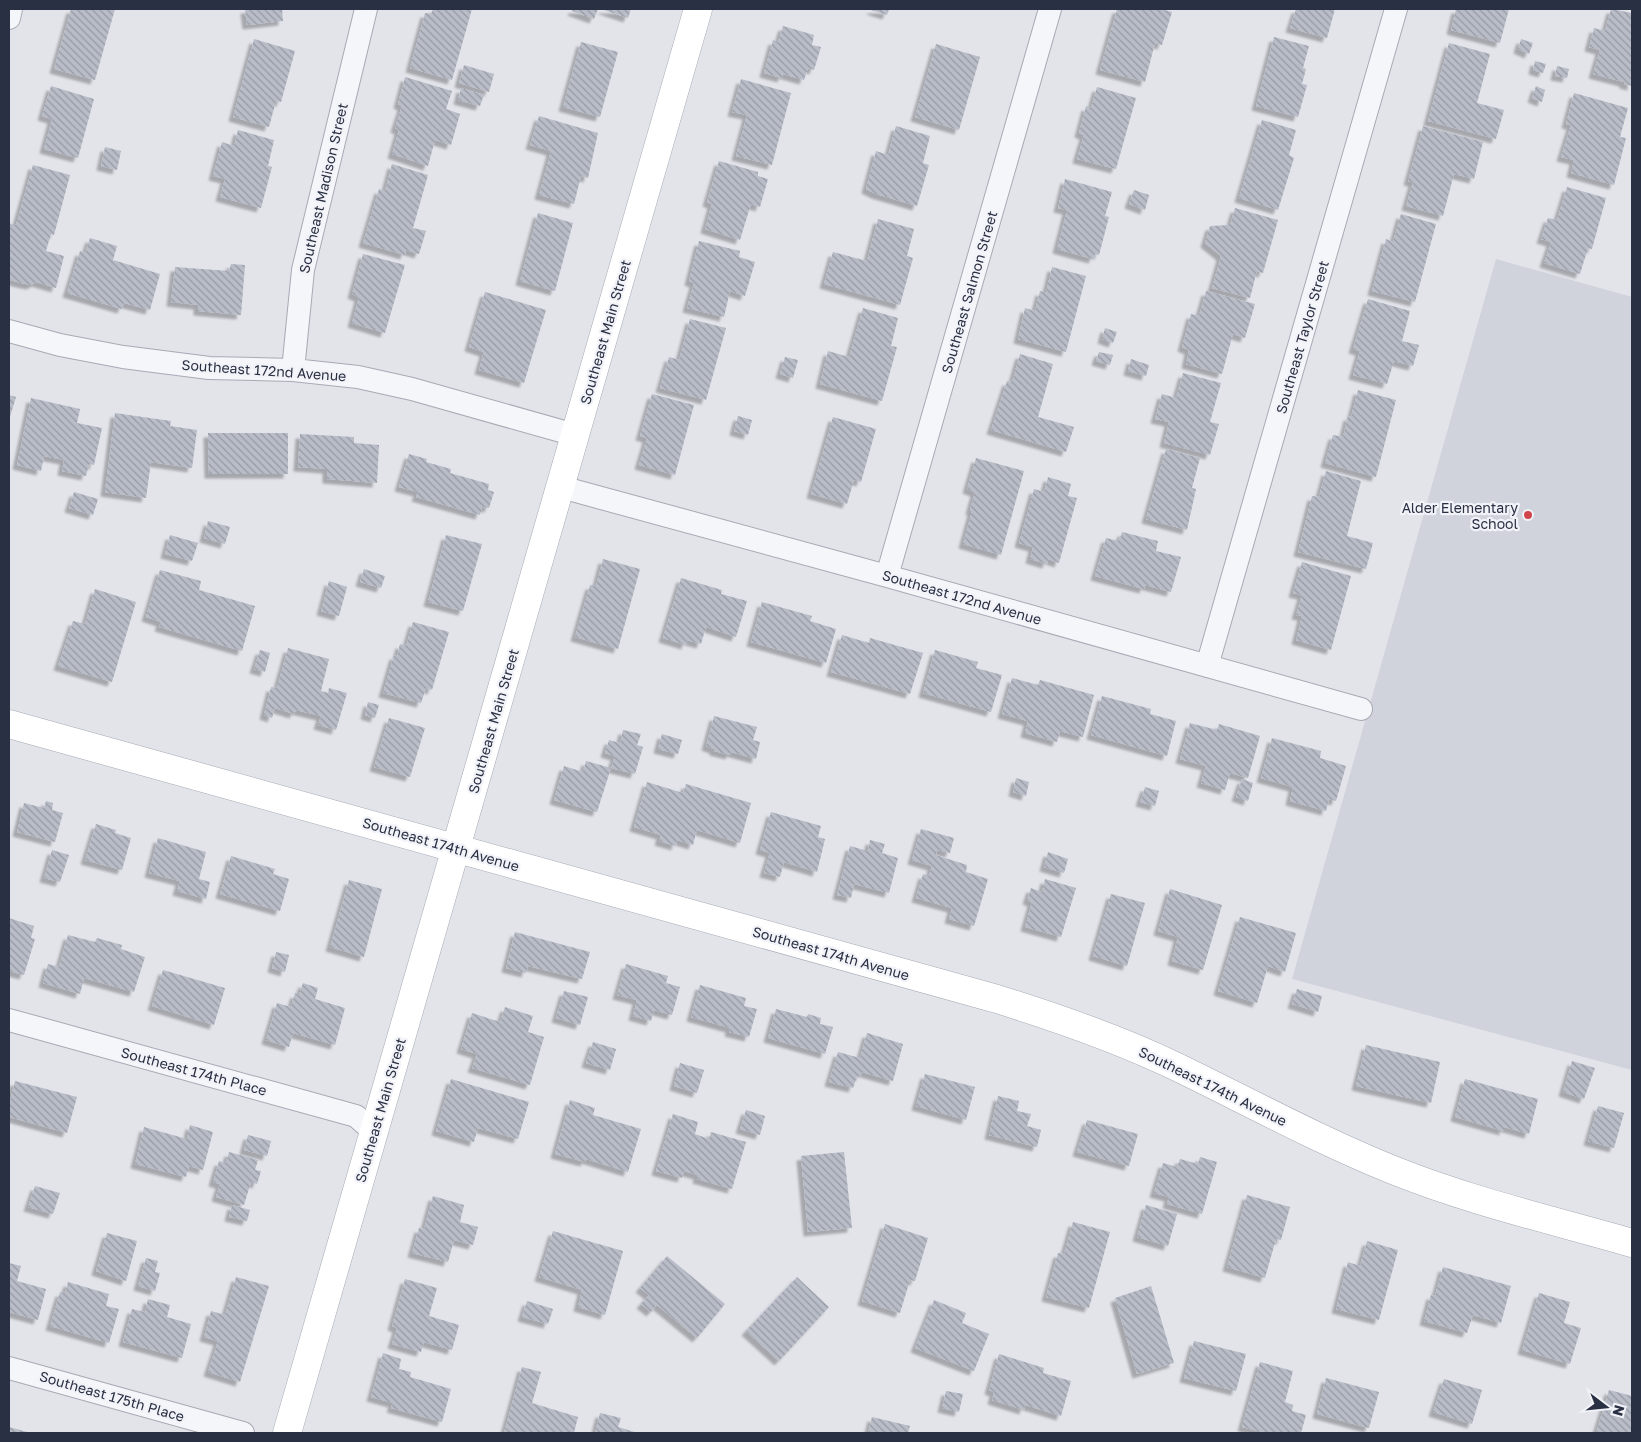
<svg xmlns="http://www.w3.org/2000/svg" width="1641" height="1442" viewBox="0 0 1641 1442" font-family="'Golos Text',sans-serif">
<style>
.built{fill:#d0d3dc}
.building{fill:url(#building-back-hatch);filter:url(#shadow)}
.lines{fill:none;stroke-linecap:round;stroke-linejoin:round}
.street-casing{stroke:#a7aab5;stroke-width:24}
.secondary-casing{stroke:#a7aab5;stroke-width:29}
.street{stroke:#f5f6f9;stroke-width:22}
.secondary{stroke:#fff;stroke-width:28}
.poi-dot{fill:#d0464c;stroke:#f2f3f8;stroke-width:2}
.labels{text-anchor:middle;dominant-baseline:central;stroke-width:4.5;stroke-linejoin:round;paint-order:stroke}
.street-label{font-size:14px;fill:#2a3043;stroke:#f2f3f8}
.poi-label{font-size:14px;fill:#2a3043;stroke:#f2f3f8;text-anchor:end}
</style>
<defs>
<pattern id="building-back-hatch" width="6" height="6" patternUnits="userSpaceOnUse" patternTransform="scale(1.25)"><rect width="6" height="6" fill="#b9bdc8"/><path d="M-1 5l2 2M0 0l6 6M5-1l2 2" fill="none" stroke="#979aa4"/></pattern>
<filter id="shadow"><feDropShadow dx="-4.5" dy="4.5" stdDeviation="1" flood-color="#0004"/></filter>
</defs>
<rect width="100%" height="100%" fill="#e2e4ea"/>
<path class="built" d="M1496,259L1632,297V1070L1292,979Z"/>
<path class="building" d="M71,9H115L95,80L54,69Z
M245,9H282L283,21L247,25Z
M433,9H472L452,80L410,68L425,13L431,14Z
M573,9H598L594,19L572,11Z
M601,9H631L628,18Z
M872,9H889L887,15L871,10Z
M1117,9H1161L1172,12L1162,45L1155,43L1145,82L1100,70Z
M1296,9H1335L1327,38L1290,28Z
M1456,9H1509L1500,43L1451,30Z
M1611,9L1632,13V86L1624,84V82L1593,74L1600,50L1589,47L1594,28L1605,31Z
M783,26L814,35L812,45L821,47L814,70L808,68L804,80L783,74L782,78L764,73L773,40L778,42Z
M1274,37L1309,46L1303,68L1306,69L1302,84L1307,85L1298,117L1256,106Z
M254,39L295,51L281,102L276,101L269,127L233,117Z
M1521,39L1533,43L1529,54L1518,49Z
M581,42L618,52L600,117L563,107Z
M1449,43L1490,54L1477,103L1504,110L1496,139L1428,121Z
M936,44L980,57L959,130L915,117Z
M1535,61L1546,64L1543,73L1533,70Z
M464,65L494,74L489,92L459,83Z
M1557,66L1569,69L1567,78L1555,76Z
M405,77L452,91L446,109L460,114L451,145L435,140L428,166L392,154L399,130L395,128L402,106L398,104Z
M741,79L791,93L772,165L736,156L747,115L732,112Z
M51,86L94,99L78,158L44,149L52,119L42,116Z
M1536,86L1545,90L1542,102L1532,98Z
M1097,87L1136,98L1116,169L1077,159L1084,135L1079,133L1086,106L1091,108Z
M461,88L484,95L480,106L458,100Z
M1574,93L1628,108L1620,137L1626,138L1614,185L1571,173L1574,160L1561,157L1571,125L1566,124Z
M539,116L598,133L588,178L581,176L574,204L539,195L551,151L530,145Z
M1262,120L1296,130L1289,155L1294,158L1278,210L1239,198Z
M896,126L930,136L923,163L929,165L917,206L876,194L866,189L876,151L888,155Z
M1423,126L1483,142L1474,179L1454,174L1443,216L1406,206L1413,182L1408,181Z
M238,130L274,140L268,166L272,167L261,208L220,197L225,179L213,176L222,142L234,146Z
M105,147L121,151L117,170L101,166Z
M719,161L758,172V176L768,179L760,207L751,204L740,240L705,229L712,204L707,202Z
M392,164L428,175L413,228L426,231L419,254L406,250L405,255L363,243L379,189L385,191Z
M33,165L70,175L54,235L51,234L46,251L64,256L56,288L36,282L31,285L21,283L10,280L11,276H9V223L16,225Z
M1065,179L1112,192L1105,216L1109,217L1099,255L1095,254L1093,259L1057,249L1067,210L1058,208Z
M1567,187L1606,198L1592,249L1588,248L1580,274L1544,263L1551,242L1541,239L1548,218L1557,220Z
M1134,190L1149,195L1145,210L1129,204Z
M1235,208L1278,220L1263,273L1257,271L1250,298L1212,288L1221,256L1205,243L1210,226L1230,225Z
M538,213L573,223L555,291L520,281Z
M1401,214L1436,224L1415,302L1372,291L1386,239L1393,242Z
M878,219L914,229L907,256L913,258L900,305L824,284L833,252L867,261Z
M90,238L117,246L113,260L160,274L150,310L124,303L122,309L67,293L80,251L85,253Z
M699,241L740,251L739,257L755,262L745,296L730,291L724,317L687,308L694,283L689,281Z
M363,254L405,265L385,333L352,323L359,297L352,294Z
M231,264L245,265L241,315L198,311V305L171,302L175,267L229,271Z
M1052,267L1086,276L1066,352L1018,339L1025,308L1035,311L1040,291L1046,293Z
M1206,291L1255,304L1245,338L1233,334L1222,374L1186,364L1189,350L1182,347L1191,314L1199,316Z
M485,292L546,310L524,383L479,370L484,352L469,347Z
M1368,299L1410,311L1402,341L1419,345L1413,366L1394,361L1387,384L1353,375L1360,351L1353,349Z
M863,308L898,318L891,346L897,347L882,401L820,384L828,351L849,357Z
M690,319L726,328L706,400L660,388L669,357L679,360Z
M1105,328L1117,332L1113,343L1102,339Z
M1099,352L1113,355L1110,365L1096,361Z
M1020,354L1053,364L1038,417L1074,427L1066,452L991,430L1007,381L1012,382Z
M785,357L798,360L793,378L780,374Z
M1131,359L1149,365L1146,376L1128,371Z
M1183,373L1221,383L1210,422L1219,424L1210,455L1164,443L1169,422L1155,419L1162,394L1176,398Z
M1358,390L1396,400L1376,477L1325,463L1333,435L1343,437L1348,416L1351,417Z
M652,394L694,405L675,475L639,465L647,438L640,436Z
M9,395L16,397L9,420Z
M31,398L80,409L77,423L102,428L94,465L89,464L86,476L62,471L64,460L44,456L41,471L17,465Z
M115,413L171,421L170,426L197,430L192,468L151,462L146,498L105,492Z
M738,416L752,420L748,435L734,431Z
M833,417L876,429L861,482L854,480L847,504L811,494Z
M208,433H288V474H209Z
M300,434L354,437V443L379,445L377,483L327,479V469L298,467Z
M1166,449L1200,458L1192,488L1196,489L1187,530L1146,519Z
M409,454L427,459L426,462L451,469L450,473L489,484L488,490L494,492L489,508L482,507L480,515L416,497L418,492L399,487Z
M976,458L1024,471L1001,555L963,544L972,511L970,510L975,492L967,489Z
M1326,471L1361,481L1347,536L1373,543L1366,569L1298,552L1312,496L1319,497Z
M1048,477L1071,484L1068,496L1077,498L1059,563L1048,559L1047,564L1030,559L1033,547L1019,543L1034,489L1044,492Z
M74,492L98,499L93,515L69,508Z
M208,521L230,527L225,544L204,538Z
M1122,532L1158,541L1156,551L1181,557L1171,592L1145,585L1144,589L1095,576L1106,538L1119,541Z
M170,535L198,543L192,561L165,554Z
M446,535L482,544L463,611L428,602Z
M603,559L640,569L618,649L575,637L590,585L596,586Z
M1302,562L1351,576L1331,650L1296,640L1302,616L1296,615L1302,595L1293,593Z
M364,569L385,576L381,588L360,582Z
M160,570L201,581L199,590L255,606L242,651L159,627L161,622L146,617Z
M681,578L722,590L721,594L747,601L736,637L706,627L701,644L687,640L686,645L663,638Z
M329,581L347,587L339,616L321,611Z
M95,589L136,602L112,682L58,666L73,621L85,624Z
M762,602L812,616L810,621L836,629L826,663L751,642Z
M413,622L449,632L432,690L426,688L421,703L383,693L394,655L397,656L400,644L406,646Z
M842,635L869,643L870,638L923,653L910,694L831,672Z
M288,648L329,659L321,691L328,693L329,688L347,693L336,730L318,725L321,716L296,710L294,714L275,708L272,718L264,715L271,687L277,688Z
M260,650L270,653L265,672L254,669Z
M935,650L978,662L976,668L1002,675L991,712L923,693Z
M1012,678L1038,685L1040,680L1094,695L1083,737L1060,731L1057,742L1025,733L1028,721L1002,714Z
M1102,696L1151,709L1150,714L1176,721L1167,756L1091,735Z
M368,702L379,705L375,718L365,715Z
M714,716L757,727L753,740L760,742L756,759L731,752L730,755L714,751V749L706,746Z
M389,718L425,728L410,777L374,767Z
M1190,723L1217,730L1219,724L1260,736L1248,778L1230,773L1225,790L1201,783L1206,766L1180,759Z
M623,730L641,734L637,745L643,747L635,774L611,768L615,756L605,753L609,740L620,743Z
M662,734L682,740L678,754L658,749Z
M1272,738L1321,751L1320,758L1346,766L1336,801L1329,799L1326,811L1290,801L1293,787L1261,778Z
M586,761L611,768L597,812L554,800L564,766L583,772Z
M1016,778L1029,782L1026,796L1013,792Z
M1242,779L1253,783L1248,801L1236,797Z
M647,782L683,793L686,784L751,803L740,843L697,830L693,845L677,840L676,846L659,841L661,835L634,827Z
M1145,787L1159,791L1155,806L1140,802Z
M46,801L53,803L52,810L63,813L55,842L17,832L24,803L44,808Z
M771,812L821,826L818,837L825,839L817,872L784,862L780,877L764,873L770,853L760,850Z
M96,824L116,830L115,833L131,838L122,870L85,860Z
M921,829L954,838L950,853L937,850L936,855L967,865L966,872L988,879L974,926L949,919L952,908L916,898L923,874L929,876L932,866L912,860Z
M158,838L206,852L199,879L210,882L206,899L177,891L180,881L149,873Z
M870,840L885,844L882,853L898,858L889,893L854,884L851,898L837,895L850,846L868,851Z
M52,850L69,855L60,882L44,878Z
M1048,852L1068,859L1064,873L1044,867Z
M231,856L275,869L273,874L289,879L280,911L220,894Z
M1045,879L1076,888L1061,937L1025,927L1032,902L1027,900L1031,888L1042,892Z
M349,880L382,889L364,957L330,947Z
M1170,889L1222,905L1203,970L1172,961L1178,937L1158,931Z
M1111,894L1145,903L1127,966L1093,956Z
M1240,917L1296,933L1285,972L1268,966L1257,1003L1218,991Z
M9,918L34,926L31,938L35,939L24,975L9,971Z
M515,932L590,952L582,979L528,966L526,973L506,968Z
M68,935L95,942L97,938L122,945L121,949L145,957L134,992L84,978L80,994L43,983L48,964L59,967Z
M276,952L289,955L285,972L272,968Z
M626,964L668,976L666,983L680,987L672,1015L654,1010L651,1021L633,1016L637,1000L617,995Z
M163,970L225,988L214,1025L152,1006Z
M303,983L318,988L315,999L345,1008L335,1045L293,1033L289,1047L266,1040L277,1003L291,1007L295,993L299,995Z
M700,985L746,998L744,1006L757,1009L749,1037L729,1032L730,1028L691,1017Z
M1297,989L1322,996L1318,1012L1292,1004Z
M564,991L588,997L580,1025L556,1018Z
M505,1007L533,1016L528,1032L544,1037L530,1085L472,1068L477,1054L461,1049L472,1013L500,1022Z
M776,1009L807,1017L808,1014L821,1018L820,1024L833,1027L825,1054L768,1038Z
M867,1033L903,1044L893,1081L862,1072L860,1077L857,1076L853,1088L829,1082L838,1052L860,1058Z
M593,1042L616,1049L610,1070L586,1063Z
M1366,1045L1440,1062L1431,1103L1356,1086Z
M1572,1061L1595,1068L1584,1099L1563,1092Z
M680,1063L704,1070L697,1093L674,1086Z
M925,1074L975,1087L966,1120L916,1106Z
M451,1079L529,1102L518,1139L478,1128L474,1142L436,1131Z
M1465,1079L1538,1099L1529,1134L1504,1127V1131L1455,1117Z
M15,1081L77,1097L67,1133L9,1117V1105Z
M998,1096L1019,1101L1017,1111L1031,1114L1027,1126L1041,1130L1037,1147L989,1135Z
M570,1100L595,1108L593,1115L641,1129L628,1172L586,1159L585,1162L555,1154Z
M1598,1106L1624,1113L1614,1148L1588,1141Z
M746,1110L765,1116L760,1135L740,1129Z
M673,1114L698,1122L695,1134L709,1139L711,1132L746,1142L732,1189L697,1179L698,1175L684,1171L682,1178L656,1171Z
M1087,1120L1138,1134L1129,1166L1077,1152Z
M190,1125L213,1132L203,1170L189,1166L186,1177L135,1164L144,1127L187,1139Z
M248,1135L271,1141L267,1156L244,1150Z
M229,1152L258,1160L255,1170L261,1171L257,1184L251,1182L244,1205L216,1197L220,1184L213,1182L219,1161L226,1163Z
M844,1152L852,1228L808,1232L801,1156Z
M1200,1157L1217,1162L1202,1214L1167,1204L1169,1197L1154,1193L1163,1163L1177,1167L1180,1159L1198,1164Z
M35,1186L60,1193L53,1214L28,1207Z
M1247,1195L1290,1207L1281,1240L1276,1239L1265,1278L1227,1267Z
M433,1196L464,1205L460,1222L478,1227L473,1245L454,1240L448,1262L412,1253L419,1228L424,1229Z
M232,1205L250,1210L247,1221L229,1217Z
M1146,1205L1177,1214L1168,1246L1137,1237Z
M1073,1222L1110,1232L1089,1308L1046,1297L1058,1253L1064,1254Z
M885,1224L928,1238L915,1281L910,1280L900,1313L862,1301Z
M553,1231L623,1251L605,1315L578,1307L582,1290L539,1277Z
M107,1233L137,1241L126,1281L96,1271Z
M1367,1241L1398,1250L1379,1320L1336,1309L1348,1262L1360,1266Z
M667,1256L725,1304L697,1338L657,1305L651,1312L641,1304L649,1295L640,1288Z
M146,1258L158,1261L155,1272L160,1273L155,1291L138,1286Z
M9,1263L21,1266L17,1281L46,1289L38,1320L9,1312Z
M1443,1267L1511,1286L1501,1323L1473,1315L1467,1333L1424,1321L1431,1295L1435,1296Z
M236,1277L269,1286L240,1382L208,1372L218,1341L204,1337L211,1311L225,1315Z
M797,1277L829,1307L779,1361L746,1331Z
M405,1279L437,1288L429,1316L459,1325L452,1350L424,1342L421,1352L392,1344L397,1328L392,1326Z
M68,1282L109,1294L106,1306L119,1309L109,1343L50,1326L60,1292L65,1293Z
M1151,1286L1174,1363L1137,1374L1115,1298Z
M1539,1293L1570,1302L1564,1323L1581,1328L1570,1364L1522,1350Z
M148,1299L170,1305L167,1317L191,1324L182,1358L123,1342L132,1309L145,1312Z
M934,1300L966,1313L962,1323L989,1334L974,1371L915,1348Z
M527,1301L553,1309L548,1324L522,1317Z
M1194,1341L1246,1354L1236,1391L1184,1378Z
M383,1353L401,1359L399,1369L411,1372L410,1377L451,1389L442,1422L391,1408L393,1403L371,1397Z
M999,1354L1044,1368L1043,1373L1071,1381L1061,1416L1025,1405L1024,1410L992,1400L994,1392L989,1390Z
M1260,1362L1293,1371L1285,1402L1293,1405L1292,1411L1306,1415L1301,1433H1267L1242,1427Z
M522,1367L541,1372L532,1403L578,1417L574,1433H504Z
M1326,1378L1379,1392L1369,1428L1317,1414Z
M1444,1379L1482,1390L1472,1424L1433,1412Z
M1609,1390L1632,1396V1433H1596Z
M946,1391L963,1394L959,1412L942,1408Z
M600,1413L621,1418L618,1427L638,1433H595Z
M872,1417L910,1426L908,1433H868Z
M9,1427L31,1433H9Z"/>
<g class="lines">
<defs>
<path id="street" d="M9,18L11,9
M9,331L60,345L123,357L209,368L293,370L358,377L412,389L575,435
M293,370L303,270L366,9
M561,487L887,576L1361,709
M887,576L1050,9
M1207,666L1396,9
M9,1020L356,1116L374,1132
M9,1368L243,1433"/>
<path id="secondary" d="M9,724L997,999C1058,1018 1119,1039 1177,1067C1249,1102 1319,1140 1393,1170C1470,1201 1552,1220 1632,1243
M287,1433L698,9"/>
</defs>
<use href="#street" class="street-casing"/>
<use href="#secondary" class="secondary-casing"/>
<use href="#street" class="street"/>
<use href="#secondary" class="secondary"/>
</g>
<circle class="poi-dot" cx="1528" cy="515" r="5"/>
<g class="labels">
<g class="street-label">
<text transform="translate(323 188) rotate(-77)">Southeast Madison Street</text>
<text transform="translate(969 292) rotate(-74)">Southeast Salmon Street</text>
<text transform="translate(605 332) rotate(-74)">Southeast Main Street</text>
<text transform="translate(1302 337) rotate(-74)">Southeast Taylor Street</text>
<text transform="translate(264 370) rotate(4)">Southeast 172nd Avenue</text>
<text transform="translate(962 597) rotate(16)">Southeast 172nd Avenue</text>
<text transform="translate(493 721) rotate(-74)">Southeast Main Street</text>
<text transform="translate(441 844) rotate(16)">Southeast 174th Avenue</text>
<text transform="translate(831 953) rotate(16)">Southeast 174th Avenue</text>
<text transform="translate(194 1071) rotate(15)">Southeast 174th Place</text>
<text transform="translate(1213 1086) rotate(26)">Southeast 174th Avenue</text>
<text transform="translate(380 1110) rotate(-74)">Southeast Main Street</text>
<text transform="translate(112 1396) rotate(16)">Southeast 175th Place</text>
</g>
<g class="poi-label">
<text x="1518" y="507">Alder Elementary<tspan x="1518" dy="16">School</tspan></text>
</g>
</g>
<rect width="1641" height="1442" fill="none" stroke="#2a3043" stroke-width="20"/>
<g transform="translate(1606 1407) rotate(106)" stroke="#f2f3f8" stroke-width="4" paint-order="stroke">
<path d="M0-4L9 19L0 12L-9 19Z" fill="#2a3043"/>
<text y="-8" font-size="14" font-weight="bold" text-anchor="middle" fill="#2a3043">N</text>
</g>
</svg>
